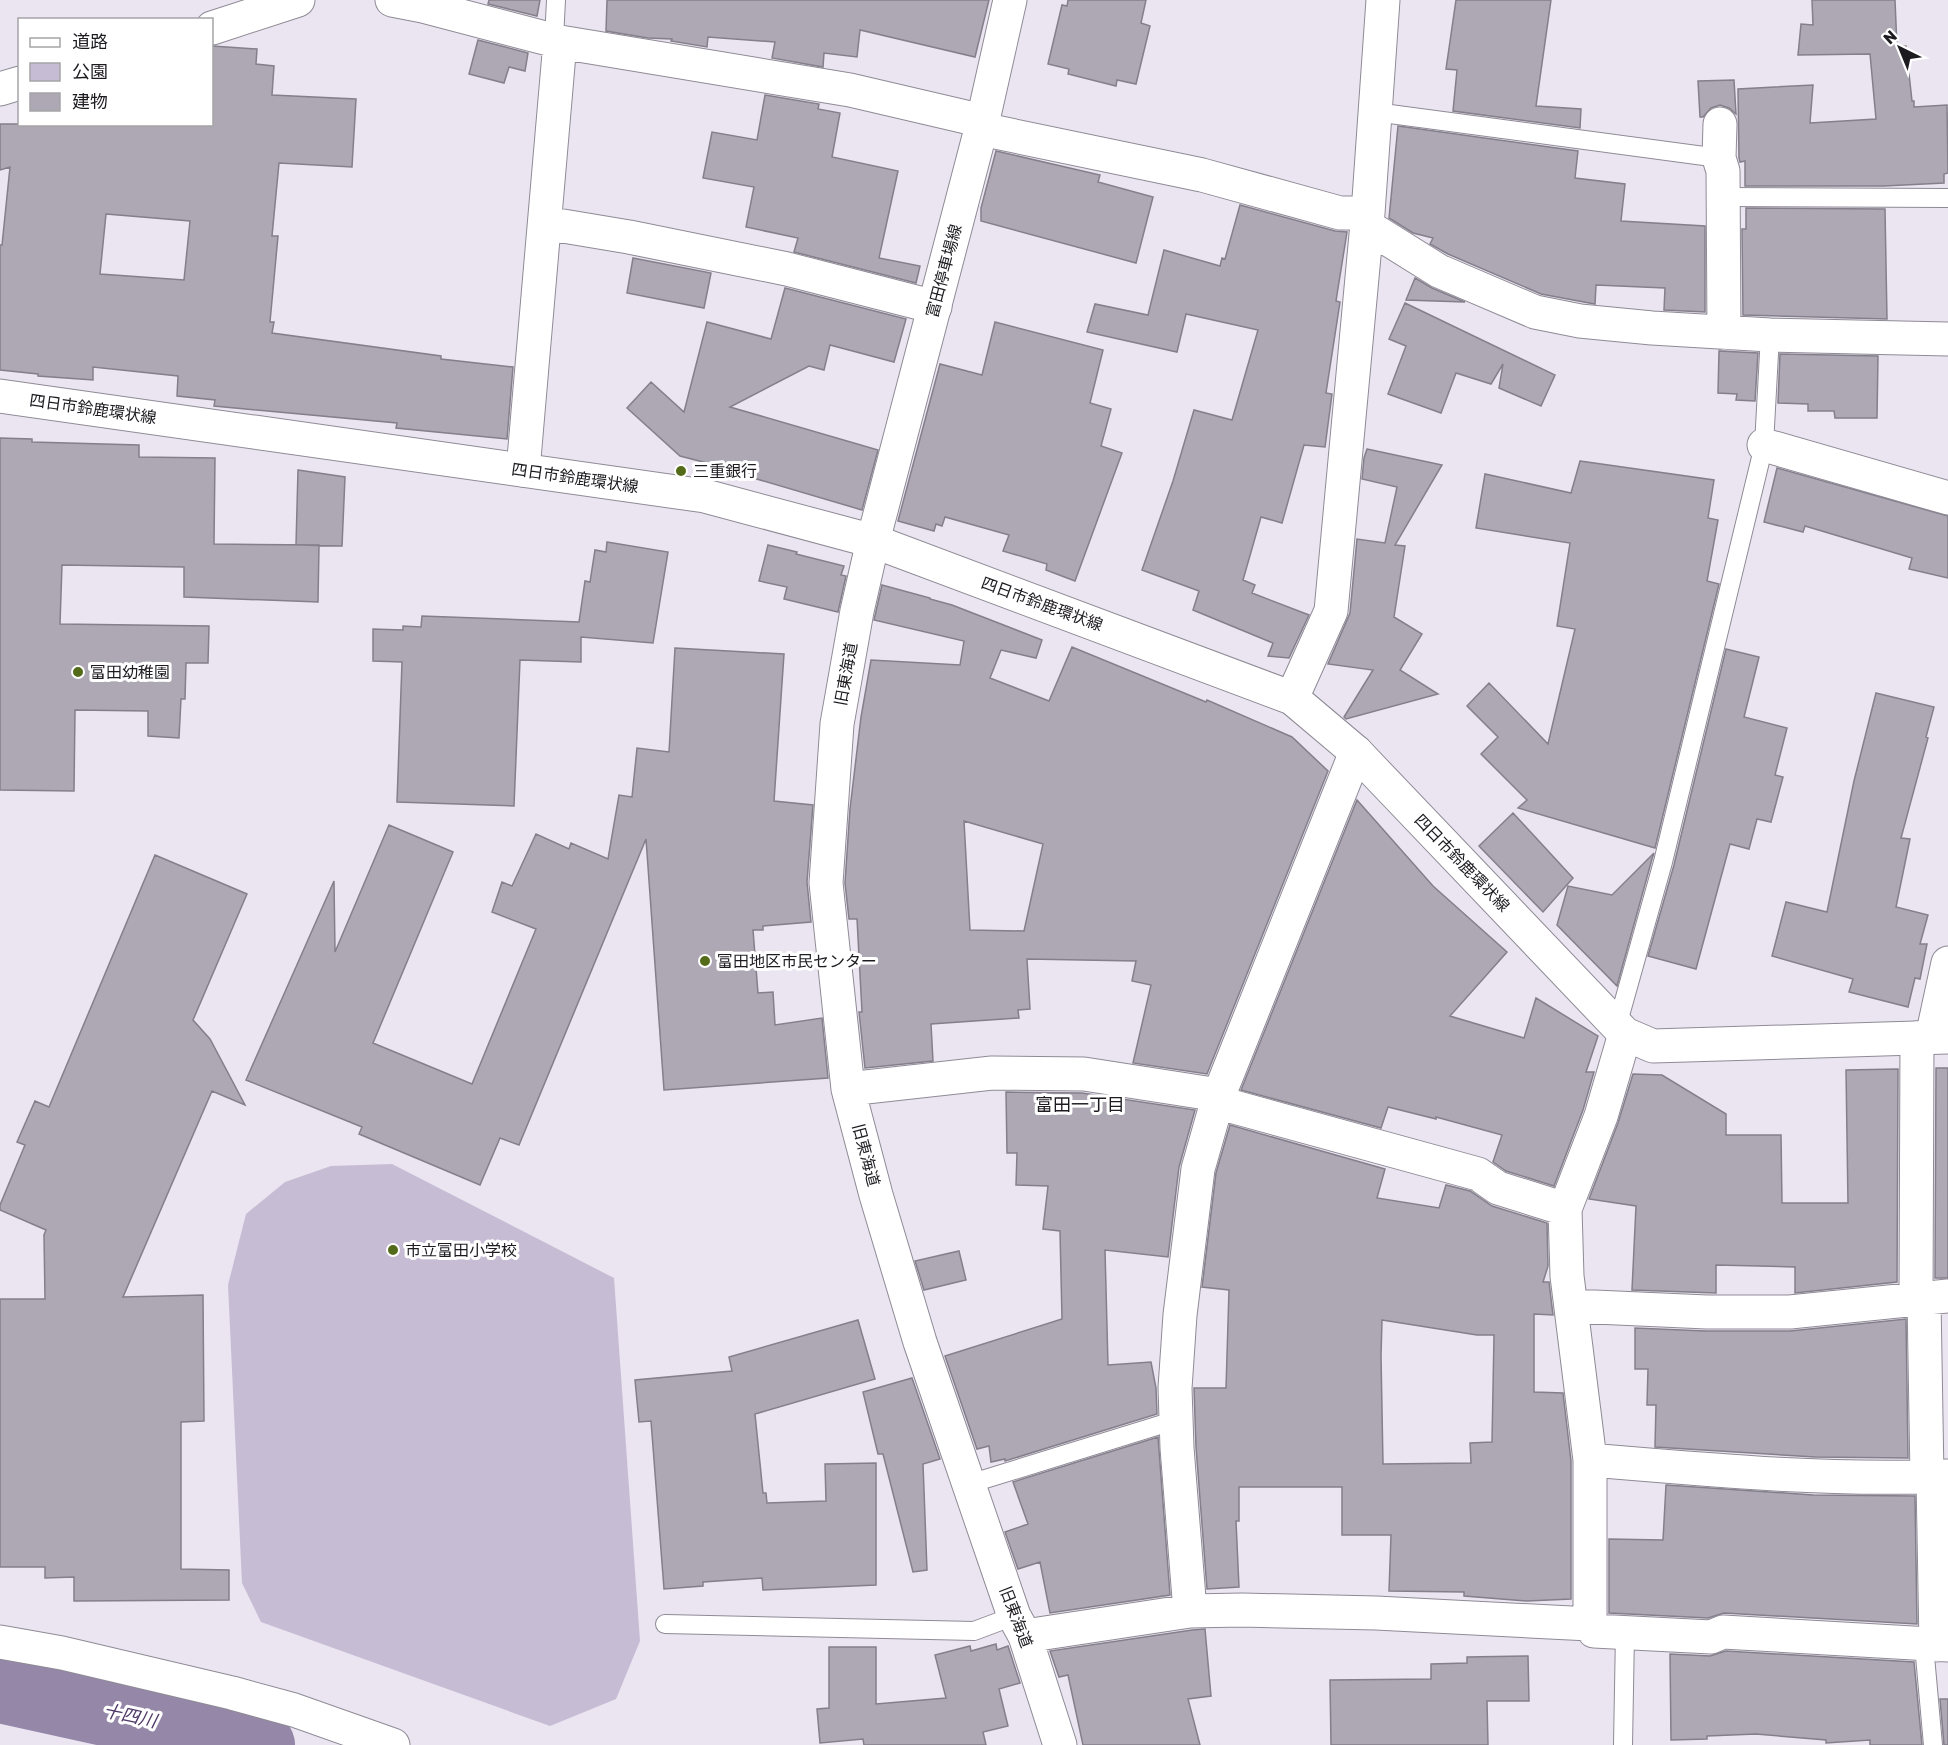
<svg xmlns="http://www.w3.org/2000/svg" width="1948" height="1745" viewBox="0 0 1948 1745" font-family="Rubik,'Noto Sans JP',sans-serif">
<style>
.green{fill:#c6bcd4}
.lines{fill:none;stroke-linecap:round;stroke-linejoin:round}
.river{stroke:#9587a8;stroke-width:70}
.building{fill:#ada8b4;stroke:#847f8a;stroke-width:1.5;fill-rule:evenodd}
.service-casing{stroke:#8f8b96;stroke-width:20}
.minor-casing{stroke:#8f8b96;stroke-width:35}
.secondary-casing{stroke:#8f8b96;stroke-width:35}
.primary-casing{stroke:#8f8b96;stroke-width:35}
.service{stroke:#fff;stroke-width:18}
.minor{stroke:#fff;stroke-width:33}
.secondary{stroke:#fff;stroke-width:33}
.primary{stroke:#fff;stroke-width:33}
.poi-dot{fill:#536a19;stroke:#fff;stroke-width:2}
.labels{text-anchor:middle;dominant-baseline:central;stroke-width:6;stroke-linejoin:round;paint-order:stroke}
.street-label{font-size:16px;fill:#1d1b20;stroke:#fff}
.poi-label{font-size:16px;fill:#1d1b20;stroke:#fff;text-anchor:start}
.neighbourhood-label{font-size:18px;fill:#1d1b20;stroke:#fff}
.water-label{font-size:18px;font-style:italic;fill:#503a69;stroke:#fff}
</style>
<rect width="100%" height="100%" fill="#eae5f1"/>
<path class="green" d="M392,1164L614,1278L640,1641L616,1699L550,1726L261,1622L242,1583L228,1285L246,1214L285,1182L331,1166Z"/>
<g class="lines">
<path class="river" d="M0,1688L260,1745"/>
</g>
<path class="building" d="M489,0H540L537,16L488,4Z
M607,0H989L975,57L860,30L857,57L824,53L823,67L772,58L775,42L708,37L707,47L671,41L672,39L648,38L606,31Z
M1068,0H1146L1141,23L1150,26L1136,84L1117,80L1116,86L1068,74L1069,69L1048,64L1062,5L1067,6Z
M1456,0H1551L1536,106L1581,109L1580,128L1453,111L1457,70L1446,69Z
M1812,0H1895L1897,47L1906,46L1912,101H1914V107L1947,105L1948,173L1944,174V183L1884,186H1745V161L1740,162L1739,158L1738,89L1813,85L1810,123L1876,119L1870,54L1798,55L1801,24L1813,25Z
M478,40L528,53L525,71L509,67L504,83L469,74Z
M212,46L257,49L256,64L274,66L272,95L356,99L352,167L279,163L272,236H278L270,322H274L272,333L441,356V359L513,367L507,439L396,428L397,423L214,406L215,400L177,396L178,376L93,367V380L38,376V374L0,370V245H2L10,167L0,170V124H212ZM106,214L190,221L184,280L100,274Z
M1734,80L1736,114L1729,108L1720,105L1711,108L1703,117H1700L1698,81Z
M765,95L819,104L818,109L840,113L832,157L898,171L879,258L920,266L916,283L794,252L798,238L746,227L754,187L703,178L712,132L757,140Z
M1398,126L1578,151L1575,178L1625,184L1621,221L1705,226V312L1664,310L1665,288L1596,285L1595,304L1541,294L1448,254L1430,244L1433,238L1413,233L1389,218Z
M996,151L1100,175L1098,182L1153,197L1136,263L981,221V208Z
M1240,205L1335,231L1347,232L1336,301L1340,302L1326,393L1332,394L1325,447L1304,445L1282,523L1261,517L1243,580L1255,585L1252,593L1309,615L1289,658L1268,656L1273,643L1193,610L1199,591L1142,570L1173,481L1194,410L1232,420L1258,330L1186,314L1177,352L1087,332L1095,304L1148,315L1164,250L1220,266L1222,258L1225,259Z
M1746,208L1885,209L1887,319L1743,315L1742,229H1746Z
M633,258L711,273L704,308L627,293Z
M1415,278L1432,288L1465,302L1406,300Z
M785,288L906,319L894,362L830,345L824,370L809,366L730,407L878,450L862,510L733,472L734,470L680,456L627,408L651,382L684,412L707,322L771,339Z
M1405,303L1555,375L1541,406L1499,388L1503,364L1491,384L1456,373L1441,413L1388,394L1406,346L1389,339Z
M995,322L1103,350L1090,403L1111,409L1101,446L1122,453L1075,581L1046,570L1047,564L1003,551L1009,535L945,517L942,526L936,524L934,531L898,521L940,364L982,375Z
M1719,351L1758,353L1755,401L1736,400L1737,394L1718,393Z
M1780,354L1878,356L1877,418H1835L1834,411H1808V404L1778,403Z
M0,438L32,439V442L139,445V457L215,458L214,544L319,545L318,602L184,597V567L62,565L60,624L209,626L208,663H186L185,699H181L179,738L148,736V711L75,710L74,791L0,790Z
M1367,449L1442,465L1395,545L1405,546L1394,617L1422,634L1400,670L1438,694L1346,719L1344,717L1373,670L1328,664L1350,613L1357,539L1385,543L1397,487L1362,479L1364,458Z
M1580,461L1714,480L1708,518L1718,520L1707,581L1719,584L1655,848L1518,808L1527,800L1481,754L1498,737L1467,706L1489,683L1548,744L1575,629L1557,626L1570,543L1476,528L1485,474L1571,493Z
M1777,468L1948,516V578L1909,569L1912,558L1805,526L1803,532L1764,522Z
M298,470L345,477L342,546L296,545Z
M607,542L668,552L653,643L581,637V662L520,660L514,806L397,802L402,662L373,661V629L403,630V626L421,627L422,616L579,622L585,581L590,582L595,550L606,552Z
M768,545L797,552L796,554L844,566L841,575L846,576L838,612L784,599L787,587L759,581Z
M882,585L930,598V599L952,605L1042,640L1036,658L1001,650L990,678L1049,701L1072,647L1206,702L1207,700L1292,737L1328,771L1207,1074L1133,1063L1151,985L1132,981L1136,961L1027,959L1030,1009L1018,1010L1019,1018L931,1024L933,1061L865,1068L859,1012H862L857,919H849L845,883L850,809L861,717L871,660L960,665L964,641L874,620ZM964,821L1043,844L1024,931L970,930Z
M675,648L784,654L774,801L813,805L807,882L811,922L763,926V930H753L758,993L773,992L775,1025L822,1018L828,1078L664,1090L646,839L519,1145L500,1138L480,1185L359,1134L362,1127L246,1080L334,881L335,952L389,825L453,852L373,1043L472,1084L536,929L492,912L502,882L512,886L536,834L569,849L571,843L608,859L619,795L632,797L637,748L669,752Z
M1726,649L1759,657L1744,717L1787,728L1775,775L1783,777L1771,822L1757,819L1749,849L1730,844L1696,969L1648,956L1674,865Z
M1876,693L1934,707L1926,737L1928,738L1901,838L1910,839L1896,907L1928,915L1920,944H1927L1920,979L1915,978L1908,1007L1849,992L1853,979L1772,956L1786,902L1827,912L1854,781Z
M1357,800L1433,886L1507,952L1450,1016L1524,1038L1536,998L1598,1036L1586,1072H1594L1583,1110L1554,1186L1506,1171L1493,1162L1502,1135L1436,1117V1119L1388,1107L1381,1128L1241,1090Z
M1513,813L1573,878L1543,912L1479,846Z
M1654,853L1652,859L1617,986L1557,925L1568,886L1612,895Z
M155,855L247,894L193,1020L210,1039L245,1105L212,1091L123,1297L203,1295L204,1421L181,1422V1569L229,1570V1600L74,1601V1577L45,1578V1567H0V1299H45L44,1235L46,1230L0,1210V1205L25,1145L17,1142L35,1101L49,1107Z
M1936,1068H1948V1278H1935Z
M1898,1069L1897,1282L1795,1293V1267L1716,1265V1293L1632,1290L1636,1206L1589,1199L1618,1123L1633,1074L1662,1075L1726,1114V1135H1781L1782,1203H1848L1846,1070Z
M1006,1092L1082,1093L1195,1110L1179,1167L1168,1257L1105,1250L1108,1365L1151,1362L1156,1388L1157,1414L1005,1461V1459L991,1462L989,1446L977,1449L945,1356L1062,1319L1060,1231L1043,1229L1048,1186L1016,1185L1017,1153H1007Z
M1230,1125L1385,1169L1377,1198L1439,1208L1446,1185L1470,1191L1492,1206L1547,1223L1548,1266L1543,1282H1549L1553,1315L1534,1314V1392L1563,1393L1571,1461V1599L1527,1601L1464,1596V1592L1389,1591L1391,1535H1342V1487H1239V1521H1236L1239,1587L1207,1589L1196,1447L1194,1388H1226L1229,1290L1202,1287L1216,1173ZM1382,1320L1477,1335H1494L1492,1442L1470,1443L1471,1463L1383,1464L1381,1356Z
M959,1251L966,1280L924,1290L915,1261Z
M1906,1319L1908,1458L1815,1457L1655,1447L1656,1405H1647L1648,1369H1635V1328L1706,1331H1790Z
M858,1320L875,1379L755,1414L763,1493H766L767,1503L826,1501L825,1464L876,1463V1585L763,1590L762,1578L703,1582V1586L664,1589L651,1421L639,1422L635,1380L732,1371L729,1357Z
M912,1378L940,1459L923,1464L927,1570L913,1572L883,1454H878L863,1392Z
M1158,1437L1170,1595L1050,1613L1040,1562L1018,1569L1005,1532L1028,1524L1013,1482Z
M1666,1485L1813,1495L1915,1496L1917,1624L1724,1613L1708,1618L1609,1613V1539L1663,1540Z
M1205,1629L1211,1696L1188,1699L1200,1745H1083L1068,1675L1059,1677L1050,1651L1192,1630Z
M996,1644L997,1650L1008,1646L1020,1683L999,1689L1008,1726L983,1732L986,1745H864L863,1739L820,1743L817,1709L829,1708V1647H876V1704L946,1698L935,1655L970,1646L971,1651Z
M1726,1651L1914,1662L1922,1745H1870V1740L1826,1743V1740L1756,1734L1707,1736V1739L1671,1740L1670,1654L1710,1656Z
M1528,1656L1529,1701H1487L1488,1745H1331L1330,1680L1431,1679V1664L1467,1663V1657Z
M1940,1699H1948V1745H1944Z"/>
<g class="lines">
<defs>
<path id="service" d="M554,39L556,0
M1375,112L1719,158
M1724,197L1948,198
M1617,1026L1663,862L1764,445L1770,335
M969,1484L1176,1420
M665,1624L974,1631L1014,1616
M1924,1645L1933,1745
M1623,1745L1625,1633"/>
<path id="minor" d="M392,0L423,6L560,42L850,90L983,121
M212,28L298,0
M0,89L20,83
M1720,124L1719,158L1723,171L1724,333
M981,129L1202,175L1340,213H1368
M545,223L629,237L787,269L935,307
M1367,226L1439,271L1535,312L1580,321L1652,328L1770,335L1948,339
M1764,445L1948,498
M523,470L560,42
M873,541L857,611L837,724L826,883L848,1089L876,1195L920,1342L1014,1616L1025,1636L1060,1745
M1292,698L1331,611L1368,213L1383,0
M1625,1034L1601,1116L1565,1209L1567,1276L1590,1460V1624L1594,1631L1711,1637L1723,1632L1948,1645
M1932,1037L1948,963
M848,1089L992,1073L1084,1074L1219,1095
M1216,1102L1478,1174L1498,1188L1565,1209
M1924,1299L1927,1477
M1916,1300L1917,1038
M1572,1306L1707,1312H1790L1948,1296
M1590,1460C1709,1470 1829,1481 1948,1476
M1933,1477L1936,1645
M1190,1611L1177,1448L1175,1388L1180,1315L1198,1169L1219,1095L1356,752
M1025,1636L1190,1611L1242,1610L1376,1613L1590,1624
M0,1642L62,1653L232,1693L294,1710L393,1745"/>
<path id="secondary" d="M873,541L981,129L1010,0"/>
<path id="primary" d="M0,396L705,496L873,541L1292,698L1356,752L1625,1034L1653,1046L1948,1037"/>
</defs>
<use href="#service" class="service-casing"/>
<use href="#minor" class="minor-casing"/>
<use href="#secondary" class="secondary-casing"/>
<use href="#primary" class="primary-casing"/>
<use href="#service" class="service"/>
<use href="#minor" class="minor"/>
<use href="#secondary" class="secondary"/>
<use href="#primary" class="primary"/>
</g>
<g class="poi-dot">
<circle cx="681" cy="471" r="6"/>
<circle cx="78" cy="672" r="6"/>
<circle cx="705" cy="961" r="6"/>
<circle cx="393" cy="1250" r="6"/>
</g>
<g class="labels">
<g class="street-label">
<text transform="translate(944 271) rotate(-75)">富田停車場線</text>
<text transform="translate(93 409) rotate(8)">四日市鈴鹿環状線</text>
<text transform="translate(575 478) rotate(8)">四日市鈴鹿環状線</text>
<text transform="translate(1042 604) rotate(20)">四日市鈴鹿環状線</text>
<text transform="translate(846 674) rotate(-80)">旧東海道</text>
<text transform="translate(1462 863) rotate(46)">四日市鈴鹿環状線</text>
<text transform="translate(866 1155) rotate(75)">旧東海道</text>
<text transform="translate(1016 1617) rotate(69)">旧東海道</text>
</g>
<g class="poi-label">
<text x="693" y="471">三重銀行</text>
<text x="90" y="672">富田幼稚園</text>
<text x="717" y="961">富田地区市民センター</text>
<text x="405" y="1250">市立富田小学校</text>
</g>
<g class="neighbourhood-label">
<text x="1080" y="1105">富田一丁目</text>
</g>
<g class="water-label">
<text transform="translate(130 1716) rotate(12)">十四川</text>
</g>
</g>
<rect x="18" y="18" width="195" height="108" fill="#ffffff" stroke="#a5a4a6" stroke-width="1.5"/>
<rect x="30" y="38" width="30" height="9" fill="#ffffff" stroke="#a5a4a6" stroke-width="1.5"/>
<text x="72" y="48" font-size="18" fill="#1d1b20">道路</text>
<rect x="30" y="63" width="30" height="18" fill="#c6bcd4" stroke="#a5a4a6" stroke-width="1.5"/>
<text x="72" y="78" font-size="18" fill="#1d1b20">公園</text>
<rect x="30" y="93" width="30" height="18" fill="#ada8b4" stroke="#a5a4a6" stroke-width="1.5"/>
<text x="72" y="108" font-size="18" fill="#1d1b20">建物</text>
<g transform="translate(1900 48) rotate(317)" stroke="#ffffff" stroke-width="4.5" paint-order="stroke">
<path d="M0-4.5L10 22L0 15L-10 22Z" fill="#1d1b20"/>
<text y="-9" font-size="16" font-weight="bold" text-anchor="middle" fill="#1d1b20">N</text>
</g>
</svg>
